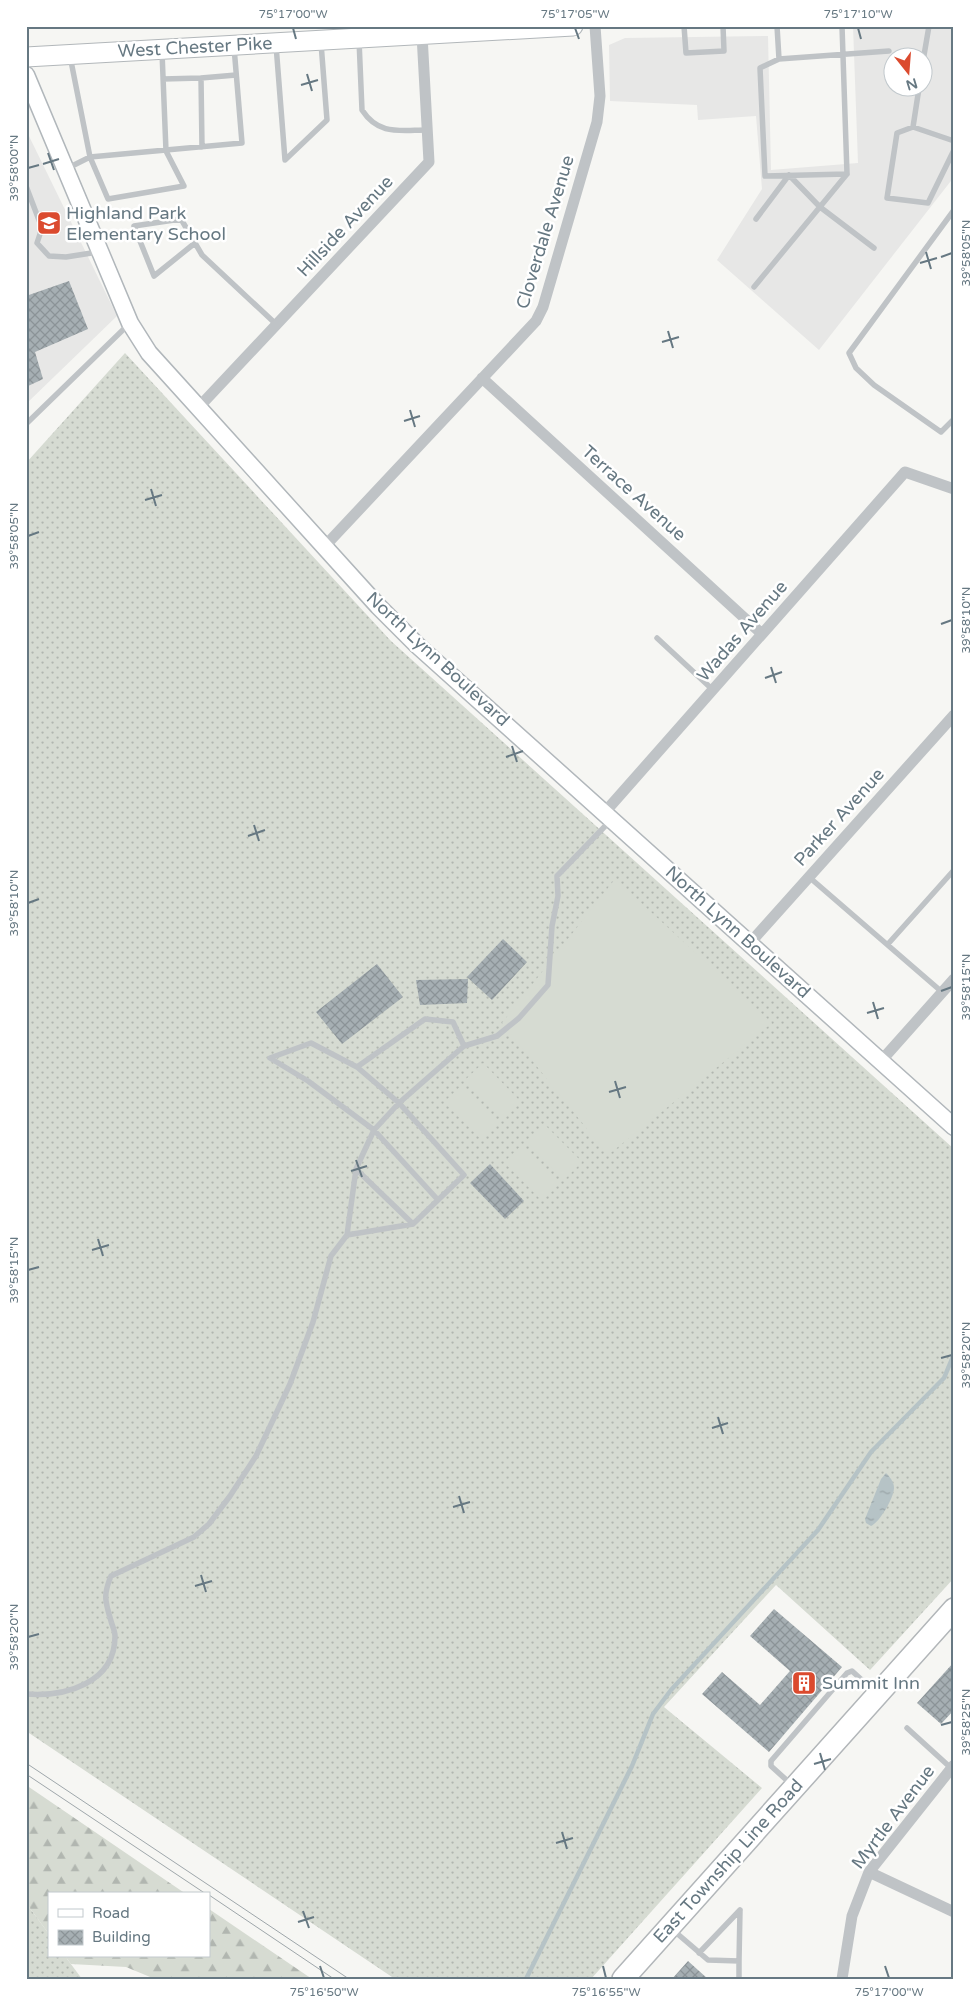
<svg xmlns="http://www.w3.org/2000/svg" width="980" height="2005" viewBox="0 0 980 2005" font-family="'Varela Round',sans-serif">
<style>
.built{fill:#e7e7e6;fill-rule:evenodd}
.grass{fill:url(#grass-dots)}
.forest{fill:url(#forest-firs)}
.garden{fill:#d6dbd2}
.water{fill:url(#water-ripples)}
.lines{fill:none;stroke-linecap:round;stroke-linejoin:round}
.stream{stroke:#b6c3c6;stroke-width:4.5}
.building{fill:url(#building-cross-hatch)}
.secondary-casing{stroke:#b1b7bb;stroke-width:19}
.primary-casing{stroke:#b2b7ba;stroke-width:21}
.highway-casing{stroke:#b2b6b9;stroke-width:24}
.lane{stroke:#bfc3c6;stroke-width:5.5}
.street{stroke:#bfc3c6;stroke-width:11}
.secondary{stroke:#fff;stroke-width:16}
.primary{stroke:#fff;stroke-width:19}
.highway{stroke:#fff;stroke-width:21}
.tram{stroke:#9ea6aa;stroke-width:1}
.ticks{fill:none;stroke:#667882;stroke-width:2}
.labels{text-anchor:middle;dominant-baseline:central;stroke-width:5;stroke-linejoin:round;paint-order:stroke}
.street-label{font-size:18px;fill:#667882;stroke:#fff}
.poi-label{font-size:18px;fill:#667882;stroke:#fff;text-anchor:start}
.neatline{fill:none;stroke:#667882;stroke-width:2}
.ticks-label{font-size:12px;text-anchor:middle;fill:#667882}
</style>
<defs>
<pattern id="grass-dots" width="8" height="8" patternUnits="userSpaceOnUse" patternTransform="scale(1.25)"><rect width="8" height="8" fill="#d6dbd2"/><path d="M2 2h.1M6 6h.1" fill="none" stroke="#b1b6b0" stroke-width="1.8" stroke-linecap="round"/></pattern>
<pattern id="forest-firs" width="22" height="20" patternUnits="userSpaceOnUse" patternTransform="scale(1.25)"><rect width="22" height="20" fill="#d6dbd2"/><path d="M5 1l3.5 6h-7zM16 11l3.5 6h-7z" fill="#b1b6b0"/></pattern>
<pattern id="water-ripples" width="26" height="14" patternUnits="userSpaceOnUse" patternTransform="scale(1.25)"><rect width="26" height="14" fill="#b6c3c6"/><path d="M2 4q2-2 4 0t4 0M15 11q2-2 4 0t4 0" fill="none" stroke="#98a3a6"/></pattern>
<pattern id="building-cross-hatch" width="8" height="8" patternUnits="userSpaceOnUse" patternTransform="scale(1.25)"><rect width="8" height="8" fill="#a6afb3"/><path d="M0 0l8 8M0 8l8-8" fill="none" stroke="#8b9397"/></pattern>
</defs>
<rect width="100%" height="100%" fill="#f6f6f3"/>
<path class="built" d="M853,26H954V177L819,350L717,260L762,189L756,116L698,120L697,105L610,101L609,45L625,38L768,36L771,170L858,163ZM892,58H922V88H892Z
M26,130L117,316L26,404Z"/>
<path class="grass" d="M125,353L391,641L954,1149V1578L870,1670L776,1585L664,1707L762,1788L591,1979H395L26,1731V463Z
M26,1903L49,1934V1956H65L82,1979H26Z"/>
<path class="forest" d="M26,1786V1785L186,1894H49V1934L26,1903Z
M209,1909L312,1979H155L126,1967L71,1964L65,1956H209Z"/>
<path class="garden" d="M615,879L772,1023L608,1155L502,1023Z
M483,1063L521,1102L504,1119L465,1080Z
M462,1085L500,1123L482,1140L444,1102Z
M544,1124L582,1162L564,1180L526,1141Z
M522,1145L560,1183L542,1201L504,1162Z"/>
<path class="water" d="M886,1473C890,1477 894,1482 894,1488C894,1497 880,1522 871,1526L866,1523L865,1519L881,1479Z"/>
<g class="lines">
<path class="stream" d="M526,1979L632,1766L653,1714L671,1690L818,1530L871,1452L944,1378L954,1354"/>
</g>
<path class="building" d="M69,281L88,329L35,352L43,379L26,387V296Z
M503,939L527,962L492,1000L467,977Z
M377,964L403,997L342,1044L316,1012Z
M468,979L467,1003L420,1005L416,980Z
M490,1164L524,1201L505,1219L470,1183Z
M774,1609L842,1667L769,1752L702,1694L722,1672L760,1705L790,1671L750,1636Z
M954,1662V1710L941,1724L917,1703Z
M688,1961L708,1979H672Z"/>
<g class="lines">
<defs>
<path id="secondary" d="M26,75L130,323L149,353L378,606L417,645L954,1127"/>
<path id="primary" d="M26,57L573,26"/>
<path id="highway" d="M623,1979L954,1609"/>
</defs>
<use href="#secondary" class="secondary-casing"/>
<use href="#primary" class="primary-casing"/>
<use href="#highway" class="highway-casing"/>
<path class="lane" d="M684,26L686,53L724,51L723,26
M777,26L779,59L760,68L765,176L847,174L842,26
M359,40L362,110C379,136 400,130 428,130
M276,45L285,160L327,120L321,43
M70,56L90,157L108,199L184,186L166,151L162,52
M779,59L889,51
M922,67L929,26
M163,79L201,78
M913,127L919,88
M954,141L913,127L897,133L887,198L928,203L954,150
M202,147L201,78L236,75
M68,168L90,157L242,143L234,47
M26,186L42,228L37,243L49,256L66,257L98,252
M954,210L849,353L856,368L874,385L941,432L954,419
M756,219L789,175L820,207L874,248
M195,243L154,276L134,226L181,219L202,255L277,325
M754,287L847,174
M26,424L129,324
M657,638L713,690
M809,877L942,992
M888,944L954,870
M357,1067L425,1019L453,1022L464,1046
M356,1169L347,1235L413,1224
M438,1200L374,1130L308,1081L270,1058L311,1043L357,1067L399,1103L464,1175L413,1224L356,1169L374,1130L399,1103L464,1046L497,1036L519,1018L548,985L552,926L558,896L557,876L611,820
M26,1694C66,1697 115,1683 115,1636C115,1631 112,1625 111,1621C105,1601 103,1595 111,1576L194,1537L209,1524L230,1496L256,1456L290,1384L313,1322L331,1256L347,1235
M907,1728L951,1768
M792,1785L771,1766V1761L847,1673L852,1671L874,1691
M673,1930L708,1960L739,1961V1979
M699,1953L740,1910
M739,1961L740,1910"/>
<path class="street" d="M482,378L762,634
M199,407L429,162L422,35
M325,546L536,321L543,307L597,122L600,96L595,26
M605,812L905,472L954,489
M750,943L954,715
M881,1061L954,979
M869,1872L954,1912
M842,1979L852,1916L869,1872L954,1765"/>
<use href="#secondary" class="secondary"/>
<use href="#primary" class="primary"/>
<use href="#highway" class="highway"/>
<path class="tram" d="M26,1763L349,1979
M26,1774L206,1894
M209,1895L334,1979"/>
</g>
<path class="ticks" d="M293,28L296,39M575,28L579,39M858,28L861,39M307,74L312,91M301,85L318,80M48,153L54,170M43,164L59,159M28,168L39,165M926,252L931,269M941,257L952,253M920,263L937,258M668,331L673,348M662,342L679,337M410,410L415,427M404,421L420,416M151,489L156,506M145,500L162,495M28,536L39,532M941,624L952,620M771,667L776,683M765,678L782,672M512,746L517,762M506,757L523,751M254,825L259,841M248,836L265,830M28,903L39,899M941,991L952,987M873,1002L878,1019M867,1013L884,1008M615,1081L620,1098M609,1092L626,1087M356,1160L362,1177M351,1171L367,1166M98,1239L103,1256M92,1250L109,1245M28,1270L39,1267M941,1358L952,1355M718,1417L723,1434M712,1428L728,1423M459,1496L464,1513M453,1507L470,1502M201,1575L206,1592M195,1586L212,1581M28,1637L39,1634M941,1725L952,1722M820,1753L825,1770M814,1764L831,1759M562,1832L567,1849M556,1843L573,1838M303,1911L309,1928M298,1922L314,1917M320,1966L324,1978M603,1966L606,1978M885,1966L889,1978"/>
<defs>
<symbol id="school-square" viewBox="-11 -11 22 22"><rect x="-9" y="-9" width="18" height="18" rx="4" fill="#db4a2e" stroke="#fff"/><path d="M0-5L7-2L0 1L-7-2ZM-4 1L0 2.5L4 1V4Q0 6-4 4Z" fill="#fff"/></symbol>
<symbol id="building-square" viewBox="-11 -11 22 22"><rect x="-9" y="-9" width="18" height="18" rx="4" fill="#db4a2e" stroke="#fff"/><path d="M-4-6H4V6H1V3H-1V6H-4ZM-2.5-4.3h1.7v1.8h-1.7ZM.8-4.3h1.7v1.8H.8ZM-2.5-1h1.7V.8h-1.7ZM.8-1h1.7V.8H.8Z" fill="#fff"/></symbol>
</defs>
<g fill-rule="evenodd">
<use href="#school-square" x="35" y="209" width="28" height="28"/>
<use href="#building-square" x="790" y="1669" width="28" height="28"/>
</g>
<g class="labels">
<g class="street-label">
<text transform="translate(195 47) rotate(-3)">West Chester Pike</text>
<text transform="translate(345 226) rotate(-47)">Hillside Avenue</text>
<text transform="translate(545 232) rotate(-73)">Cloverdale Avenue</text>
<text transform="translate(634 493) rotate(42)">Terrace Avenue</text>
<text transform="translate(742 631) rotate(-49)">Wadas Avenue</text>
<text transform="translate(438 659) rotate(43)">North Lynn Boulevard</text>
<text transform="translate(839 817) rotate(-48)">Parker Avenue</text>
<text transform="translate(738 932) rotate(42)">North Lynn Boulevard</text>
<text transform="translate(893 1817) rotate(-53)">Myrtle Avenue</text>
<text transform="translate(728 1861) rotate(-48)">East Township Line Road</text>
</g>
<g class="poi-label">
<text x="66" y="213">Highland Park<tspan x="66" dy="21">Elementary School</tspan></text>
<text x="822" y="1683">Summit Inn</text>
</g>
</g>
<rect width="980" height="2005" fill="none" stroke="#ffffff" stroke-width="55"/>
<rect x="48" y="1892" width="162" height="65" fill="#ffffff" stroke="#c2c9cd"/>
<rect x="58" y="1909" width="25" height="8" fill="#ffffff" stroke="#c2c9cd"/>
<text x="92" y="1918" font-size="15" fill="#667882">Road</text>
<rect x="58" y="1930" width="25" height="15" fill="url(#building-cross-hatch)" stroke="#c2c9cd"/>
<text x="92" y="1942" font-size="15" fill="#667882">Building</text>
<g transform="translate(908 72) rotate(163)"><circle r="24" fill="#ffffff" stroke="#c2c9cd"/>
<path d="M0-4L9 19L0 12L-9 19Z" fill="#db4a2e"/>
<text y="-8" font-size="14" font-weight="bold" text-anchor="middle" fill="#667882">N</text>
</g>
<rect x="28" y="28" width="924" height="1950" class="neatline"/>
<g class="ticks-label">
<text x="293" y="18">75°17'00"W</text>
<text x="575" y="18">75°17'05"W</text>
<text x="858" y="18">75°17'10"W</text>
<text transform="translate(14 168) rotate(-90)" y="4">39°58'00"N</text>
<text transform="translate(966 253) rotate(-90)" y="4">39°58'05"N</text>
<text transform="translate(14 536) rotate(-90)" y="4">39°58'05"N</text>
<text transform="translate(966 620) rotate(-90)" y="4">39°58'10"N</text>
<text transform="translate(14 903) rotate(-90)" y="4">39°58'10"N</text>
<text transform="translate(966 987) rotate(-90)" y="4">39°58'15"N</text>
<text transform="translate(14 1270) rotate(-90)" y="4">39°58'15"N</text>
<text transform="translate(966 1355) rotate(-90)" y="4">39°58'20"N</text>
<text transform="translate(14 1637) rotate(-90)" y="4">39°58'20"N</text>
<text transform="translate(966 1722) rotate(-90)" y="4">39°58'25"N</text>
<text x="324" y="1996">75°16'50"W</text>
<text x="606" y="1996">75°16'55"W</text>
<text x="889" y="1996">75°17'00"W</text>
</g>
</svg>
